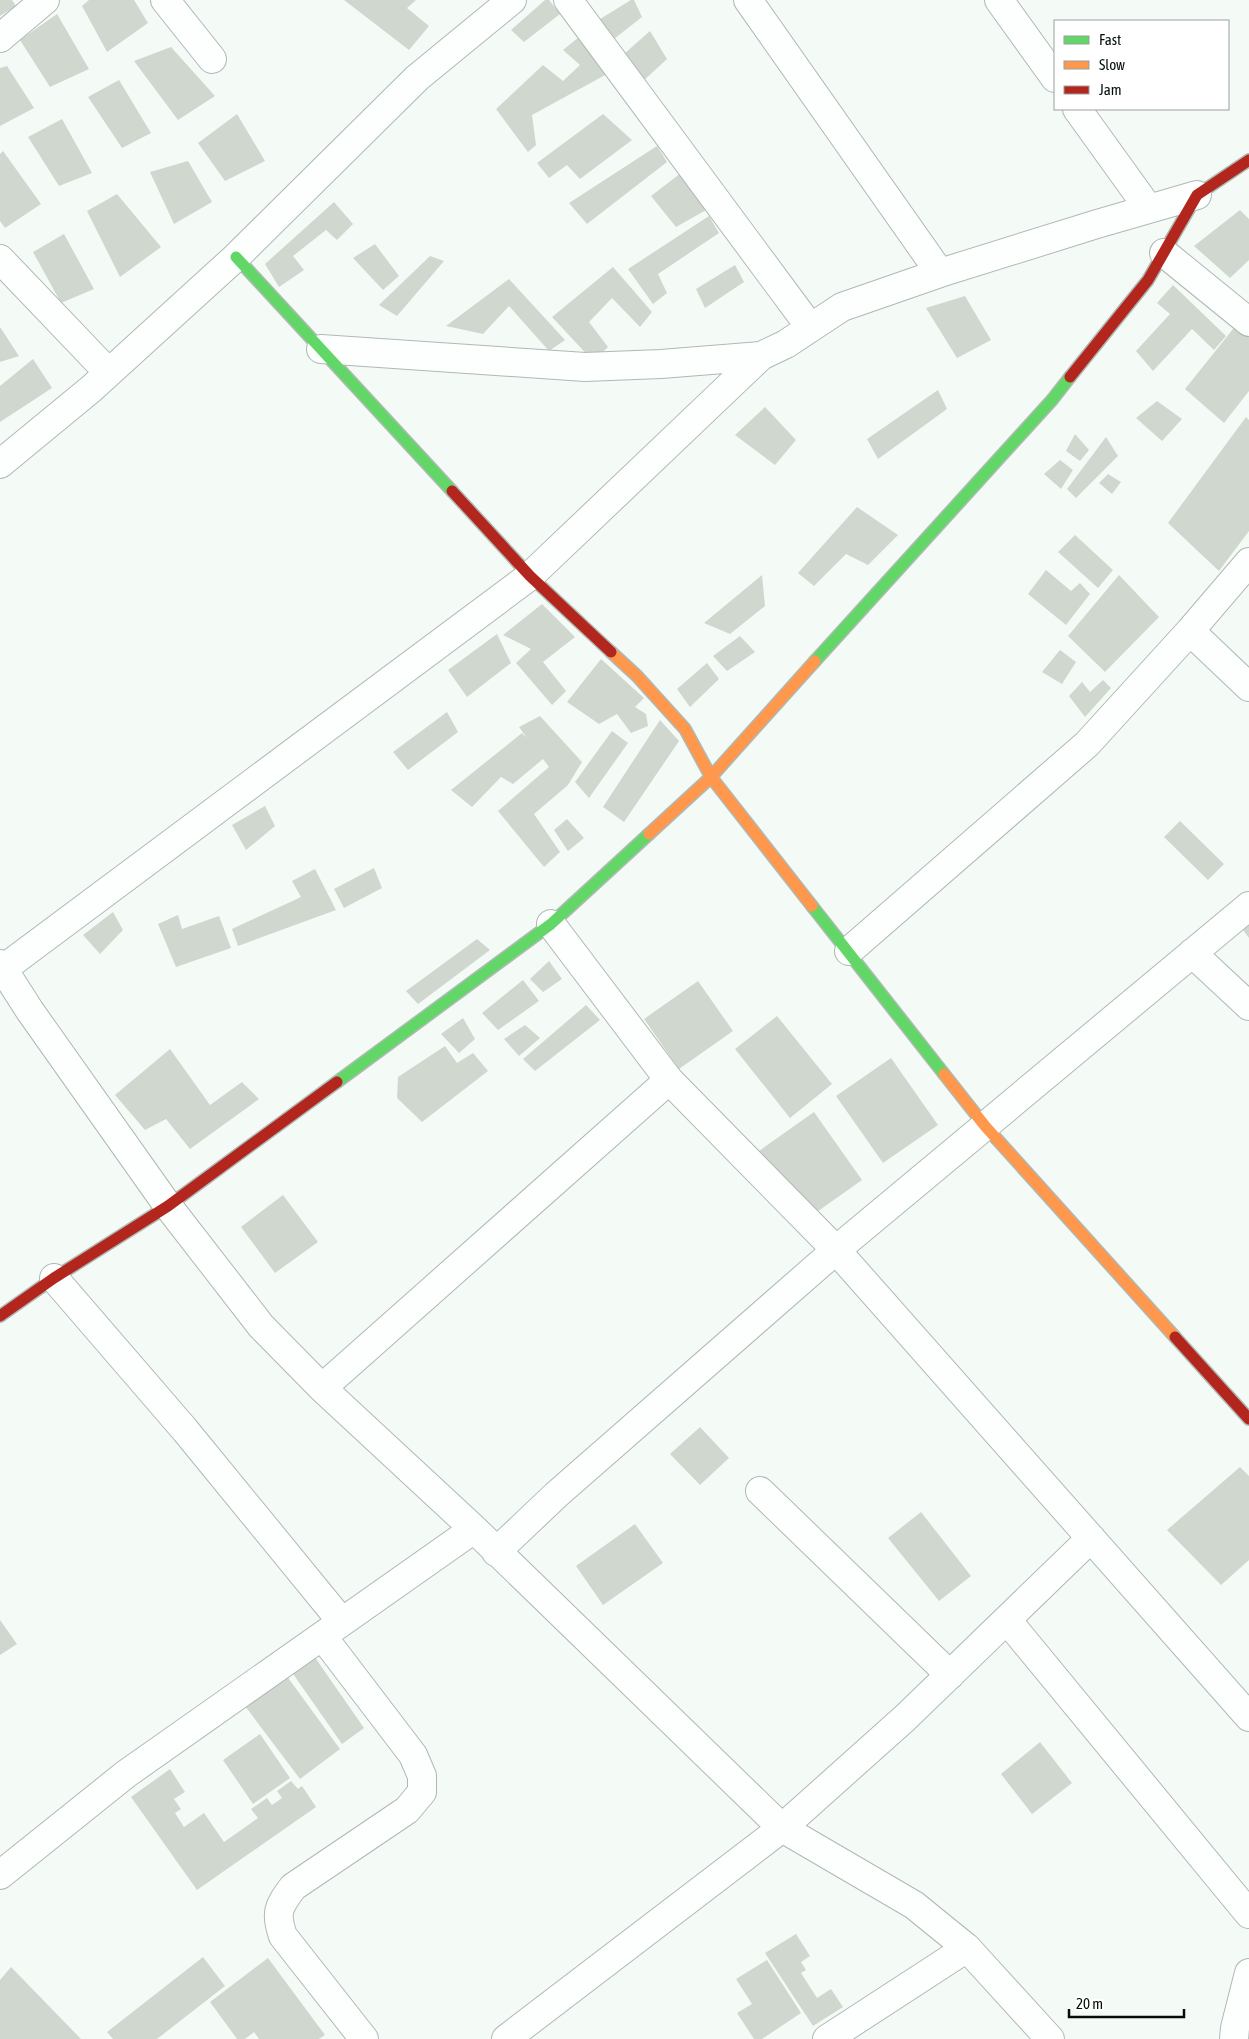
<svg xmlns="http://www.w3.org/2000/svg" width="1249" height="2039" viewBox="0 0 1249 2039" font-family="'Asap Condensed',sans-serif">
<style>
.building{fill:#d0d7cf}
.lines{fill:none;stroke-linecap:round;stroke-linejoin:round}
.street-casing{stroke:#afb9b4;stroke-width:30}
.fast-casing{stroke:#afb9b4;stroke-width:14}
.slow-casing{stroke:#afb9b4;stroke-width:14}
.jam-casing{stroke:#afb9b4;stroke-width:14}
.street{stroke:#fdfefe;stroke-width:28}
.fast{stroke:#63d668;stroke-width:11}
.slow{stroke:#ff974d;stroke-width:11}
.jam{stroke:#b3261e;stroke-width:11}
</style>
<rect width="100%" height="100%" fill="#f4fbf7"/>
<path class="building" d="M0,0H12L16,6L0,16Z
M89,0H134L148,23L107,52L82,6Z
M344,0H416L407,8L429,26L409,50Z
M545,0H549L560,14L524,42L511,30Z
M631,0H634L642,17L614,39L600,19Z
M57,14L89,69L50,87L20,40Z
M650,31L667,59L641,83L624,54Z
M579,37L607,74L532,115L536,145L528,152L496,109L543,65L563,81L580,65L563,50Z
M171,47L215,96L178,120L134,61Z
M7,66L34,108L0,126V68Z
M119,80L151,133L122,148L88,97Z
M237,114L265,161L225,181L198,143Z
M603,114L632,140L580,179L567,165L549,178L537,163Z
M62,119L92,173L59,186L28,137Z
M657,146L667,162L587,224L569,203Z
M3,151L41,204L5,228L0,221V154Z
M188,161L212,202L174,224L150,172Z
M681,173L708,209L676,227L651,196Z
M117,194L161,247L120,277L87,211Z
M334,202L353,224L337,240L326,230L293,256L304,270L279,287L265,264Z
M1240,210L1249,219V260L1230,278L1194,246Z
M709,216L719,233L658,274L667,293L653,304L628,269Z
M64,234L94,289L61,303L33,252Z
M375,244L399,276L383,290L353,258Z
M430,256L444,261L397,316L379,305Z
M735,265L744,282L705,308L696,289Z
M613,267L652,312L640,327L612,298L589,322L608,347L593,361L552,317Z
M509,279L565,340L549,351L509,306L483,334L446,326Z
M1173,285L1226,336L1214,350L1192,329L1153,371L1136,351L1170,314L1157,303Z
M965,296L991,340L957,358L926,308Z
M1237,324L1249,332V391L1224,423L1185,389Z
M0,327L19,356L0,362Z
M33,359L52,388L0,422V386Z
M938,390L947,409L878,459L867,439Z
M1157,401L1182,419L1162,441L1136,418Z
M765,407L796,440L775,465L735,435Z
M1246,417L1249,420V531L1219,571L1168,523Z
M1075,434L1089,450L1080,461L1066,451Z
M1106,437L1118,456L1076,498L1067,489Z
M1060,460L1073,470L1061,489L1044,474Z
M1108,474L1121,482L1112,494L1099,483Z
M857,507L898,535L868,565L846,554L814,586L798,573Z
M1075,535L1113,570L1098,588L1058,552Z
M1046,570L1071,591L1080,583L1090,594L1066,625L1028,594Z
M762,575L765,606L730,634L704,623Z
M1119,575L1159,617L1105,672L1068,636Z
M542,604L575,637L543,662L566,691L552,705L516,663L531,649L503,635Z
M497,634L511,663L467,697L448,670Z
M740,636L755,652L727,671L713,656Z
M1060,650L1076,662L1062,684L1042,672Z
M601,659L644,698L635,707L646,714L648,726L631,733L617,714L599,724L567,702Z
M707,663L719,679L690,707L677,689Z
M1103,680L1111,688L1085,717L1069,696L1082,682L1090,692Z
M447,712L458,732L408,770L393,752Z
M540,716L582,762L568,785L534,814L560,852L544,867L498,811L549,767L543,759L513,784L501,777L472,807L451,790L522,733L527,738L519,727Z
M660,720L679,741L624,822L603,807Z
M612,731L628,743L589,798L575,782Z
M265,806L275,826L246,850L232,825Z
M567,819L584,838L568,851L554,830Z
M1180,821L1224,864L1208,880L1164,837Z
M374,868L382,888L344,908L334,889Z
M315,869L336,910L238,946L232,929L301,897L292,881Z
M113,912L123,930L100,954L83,935Z
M178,915L182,929L219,916L231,948L176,967L158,924Z
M1249,925V938L1243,930Z
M477,939L490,950L418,1004L406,991Z
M549,961L562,979L543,992L530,979Z
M523,980L539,1001L498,1030L482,1013Z
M698,981L733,1031L679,1069L644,1019Z
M586,1005L600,1020L535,1071L523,1059Z
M777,1016L832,1084L790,1118L735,1049Z
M463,1018L475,1039L459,1053L441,1034Z
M525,1025L540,1038L519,1056L504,1039Z
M445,1046L457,1063L473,1053L488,1071L422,1122L397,1098L398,1077Z
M170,1049L210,1105L242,1082L259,1099L190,1149L166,1119L145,1130L115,1095Z
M891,1058L938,1125L883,1163L836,1096Z
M814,1112L862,1180L807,1219L759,1151Z
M283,1195L318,1242L275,1273L241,1227Z
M700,1427L729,1458L700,1485L670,1454Z
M1240,1467L1249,1476V1560L1221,1585L1167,1530Z
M921,1512L971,1576L939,1601L888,1538Z
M635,1524L663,1563L603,1605L576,1566Z
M0,1620L17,1644L0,1655Z
M314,1656L364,1728L342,1744L291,1671Z
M286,1675L340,1749L300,1779L245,1706Z
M260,1734L290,1778L253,1804L223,1760Z
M1040,1742L1072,1783L1032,1814L1001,1774Z
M170,1769L185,1792L174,1799L181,1809L175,1813L184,1827L204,1813L224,1842L258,1818L251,1809L267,1798L272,1805L282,1798L277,1791L291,1781L298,1789L302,1786L316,1807L197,1890L131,1797Z
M796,1934L810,1956L801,1962L806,1970L801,1973L817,1998L831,1989L843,2007L813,2026L765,1953Z
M203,1957L225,1986L157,2039H113L107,2032Z
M268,1958L325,2035L319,2039H259L254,2032L245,2039H237L210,2002Z
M767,1960L801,2013L762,2039H754L737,2013L752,2004L736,1979Z
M11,1967L81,2039H0V1980Z"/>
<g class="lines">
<defs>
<path id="street" d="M165,0L212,59
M568,0L810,327
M748,0L940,273
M999,0L1055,78
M0,38L45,0
M1077,109L1149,209
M1164,253L1249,322
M0,259L108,372
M321,349L585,367L661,364L761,356L786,344L842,307L940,273L1097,224L1197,195
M0,464L91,389L236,257L417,78L512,0
M1190,631L1249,687
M551,924L669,1080L836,1250L1249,1717
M849,951L1087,744L1190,631L1249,562
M1192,953L1249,1006
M0,964L30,1011L168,1206L261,1326L322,1388L474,1529L782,1828L914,1905L967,1948L1050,2039
M3,969L530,576L761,356
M54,1278L185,1430L342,1622
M322,1388L669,1080
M760,1491L950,1675
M496,1552L556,1495L836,1250L1249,906
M1007,1620L1249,1914
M323,1637L413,1755L422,1776V1792L407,1810L293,1887C278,1907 275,1913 283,1936L364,2039
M0,1875L126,1774L474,1529
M506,2039L782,1828L905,1718L1091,1538
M827,2039L967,1948
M1234,2039L1235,2028L1249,1973"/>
<path id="fast" d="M236,257L452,491
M815,661L1052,400L1070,377
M812,906L944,1074
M337,1082L551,924L649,834"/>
<path id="slow" d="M611,652L637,676L685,729L711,777L812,906
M649,834L711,777L815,661
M944,1074L985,1126L1175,1337"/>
<path id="jam" d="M1070,377L1148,280L1197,195L1249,160
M452,491L530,576L611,652
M0,1316L54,1278L168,1206L337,1082
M1175,1337L1249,1419"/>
</defs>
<use href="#street" class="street-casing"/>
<use href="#fast" class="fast-casing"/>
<use href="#slow" class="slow-casing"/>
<use href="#jam" class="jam-casing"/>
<use href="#street" class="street"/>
<use href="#fast" class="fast"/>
<use href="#slow" class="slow"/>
<use href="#jam" class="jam"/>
</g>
<rect x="1054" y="20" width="175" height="90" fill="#ffffff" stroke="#9b9f9d"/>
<rect x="1064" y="36" width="25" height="8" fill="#63d668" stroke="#9b9f9d"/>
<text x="1099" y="45" font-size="15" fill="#040e09">Fast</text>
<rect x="1064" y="61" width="25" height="8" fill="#ff974d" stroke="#9b9f9d"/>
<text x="1099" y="70" font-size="15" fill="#040e09">Slow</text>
<rect x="1064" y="86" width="25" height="8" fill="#b3261e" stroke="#9b9f9d"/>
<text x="1099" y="95" font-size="15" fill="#040e09">Jam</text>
<path d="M1069 2009v8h115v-8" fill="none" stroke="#040e09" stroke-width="2.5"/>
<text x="1076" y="2009" font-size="15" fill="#040e09" stroke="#ffffff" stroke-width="4" paint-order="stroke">20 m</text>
</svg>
